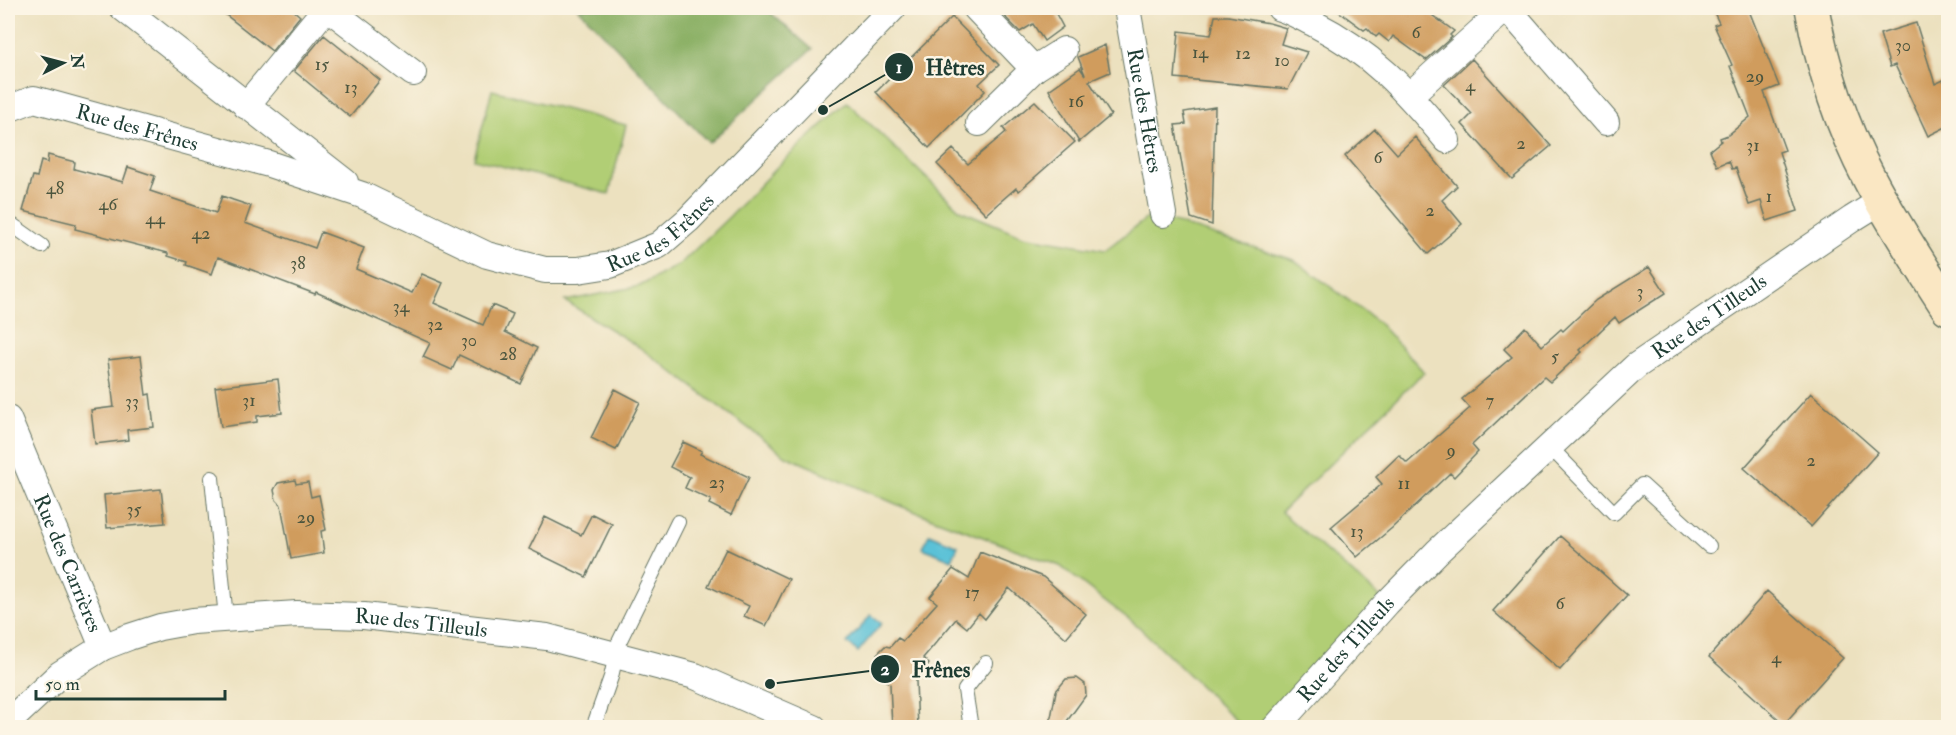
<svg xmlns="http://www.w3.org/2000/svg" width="1956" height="735" viewBox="0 0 1956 735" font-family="'IM FELL Double Pica',serif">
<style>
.green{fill:#b1ce75;stroke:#688654;stroke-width:1.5}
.forest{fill:#8cb166;stroke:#56774d;stroke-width:1.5}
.water{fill:#5ac1d7;stroke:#3c7f86;stroke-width:1.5}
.building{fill:#d09c5d}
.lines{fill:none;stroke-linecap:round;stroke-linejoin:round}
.lane-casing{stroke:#677665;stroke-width:16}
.street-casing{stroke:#677665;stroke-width:28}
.secondary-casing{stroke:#677665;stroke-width:36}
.lane{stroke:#fff;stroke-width:14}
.street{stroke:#fff;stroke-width:26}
.secondary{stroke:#fae7c3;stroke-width:33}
.labels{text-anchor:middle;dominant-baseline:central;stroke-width:5;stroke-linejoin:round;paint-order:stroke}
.number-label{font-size:18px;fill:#4b553e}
.street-label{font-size:21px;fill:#1f3d34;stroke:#fcf5e5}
.leader{fill:none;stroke:#1f3d34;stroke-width:2}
.callout-dot{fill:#1f3d34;stroke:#fcf5e5;stroke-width:2}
.mark-label{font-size:18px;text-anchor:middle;font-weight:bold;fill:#fff}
.callout-label{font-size:22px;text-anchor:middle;font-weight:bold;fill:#1f3d34;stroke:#fcf5e5;stroke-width:5;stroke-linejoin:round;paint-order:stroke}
</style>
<rect width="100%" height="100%" fill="#fcf5e5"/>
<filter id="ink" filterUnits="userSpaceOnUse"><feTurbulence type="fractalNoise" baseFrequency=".0167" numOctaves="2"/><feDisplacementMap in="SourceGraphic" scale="12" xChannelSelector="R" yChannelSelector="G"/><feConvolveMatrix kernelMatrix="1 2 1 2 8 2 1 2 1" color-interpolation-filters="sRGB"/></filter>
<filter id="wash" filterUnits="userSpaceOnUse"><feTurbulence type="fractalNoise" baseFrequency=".008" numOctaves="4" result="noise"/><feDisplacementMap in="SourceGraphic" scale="24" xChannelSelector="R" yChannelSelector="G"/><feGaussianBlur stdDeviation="1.35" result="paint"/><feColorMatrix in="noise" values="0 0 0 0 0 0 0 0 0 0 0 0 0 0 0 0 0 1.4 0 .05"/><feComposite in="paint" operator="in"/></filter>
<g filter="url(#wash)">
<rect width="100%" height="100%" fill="#ece1bf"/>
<path class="green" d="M492,90L626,125L609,194L474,159Z
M847,102L960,210L1023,236L1105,250L1151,215L1294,260L1378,322L1424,372L1281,512L1387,603L1275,727H1243L1139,627L1060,566L903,507L786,456L639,347L565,301L640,286L680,264L730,216L777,167Z"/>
<path class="forest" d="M578,8H765L812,49L709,143Z"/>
<path class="water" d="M929,534L958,546L952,560L923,548Z
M871,615L882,623L858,652L847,643Z"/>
<g id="blocks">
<path class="building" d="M217,8H291L300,16L272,51Z
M1000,8H1058L1054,10L1063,27L1044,41L1033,24L1020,32L1007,19Z
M1334,8H1422L1454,31L1450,35L1452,37L1426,60L1393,36L1389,42L1379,34L1376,37L1367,28L1364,30Z
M1712,8H1748L1779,86L1764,92L1785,150L1779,152L1798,211L1767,221L1761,201L1749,205L1736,168L1732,169L1729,161L1717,166L1710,150L1721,141L1720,138L1728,135L1750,117L1730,66L1732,65L1714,25L1719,23Z
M1215,16H1228L1269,23L1286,28L1281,44L1307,52L1288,89L1175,78L1179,31L1211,35Z
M952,17L999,65L979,84L985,91L929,148L876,92Z
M1916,23L1935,84L1948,78V126L1928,136L1895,65L1890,67L1880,34Z
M324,35L380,80L350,117L294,71Z
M1105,45L1110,72L1089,81L1111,115L1079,142L1049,90L1080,68L1085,75L1078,57Z
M1472,59L1551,146L1512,179L1462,124L1472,114L1444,85Z
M1035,101L1075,142L1019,191L1016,188L986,214L937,164L953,149L968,164L1006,132L1003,128Z
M1215,107L1212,225L1191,218L1175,125L1186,124L1184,112Z
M1375,129L1397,154L1415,137L1457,186L1442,200L1462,224L1428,254L1345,156Z
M48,155L75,162L74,169L123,182L128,167L155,176L150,191L216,213L222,196L233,200L251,206L245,223L315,248L321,232L364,248L356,269L412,293L422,274L443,283L434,303L483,325L492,305L513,314L505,332L537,348L521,384L459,355L452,370L423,357L430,343L316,292L315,294L218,257L212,274L186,265L187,262L168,256V253L75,229L76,224L23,211L33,176L37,177L41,161L47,163Z
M1649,267L1666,293L1619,323L1615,317L1580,350L1582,352L1550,382L1544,377L1472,445L1478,452L1454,477L1450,473L1392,528L1357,557L1331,527L1382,484L1376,477L1399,455L1407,463L1470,408L1462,399L1512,357L1504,349L1525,327L1542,346L1561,329L1563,331L1596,300Z
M141,356L146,395L150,394L154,427L127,430L128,440L95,444L91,410L114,407L108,360Z
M278,379L282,413L257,416V422L221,427L215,387Z
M615,389L640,402L616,450L591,438Z
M1811,393L1878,452L1811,527L1744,468Z
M683,442L702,451L700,454L749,477L731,515L709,504L711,500L685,488L690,477L670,467Z
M295,480L296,484L308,482L311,497L319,495L326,530L321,531L324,553L291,559L281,505L276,500L274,490L278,483Z
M161,489L165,523L107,528L104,495Z
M592,514L612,524L586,577L529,549L545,517L581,535Z
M1560,536L1627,595L1560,670L1493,611Z
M726,549L789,579L766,626L744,616L749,606L708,586Z
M980,552L1043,577L1086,614L1066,638L1009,588L985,619L979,613L967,628L956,619L923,658L929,664L916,681L918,728H892L890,684L872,668L879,660L878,653L885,646L890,647L898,638L903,641L937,603L930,597L953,569L969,579Z
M1767,591L1843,658L1784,724L1709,657Z
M1077,678L1085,684L1086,695L1062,728H1049L1056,691L1066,679Z"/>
</g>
</g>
<g filter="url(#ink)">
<use href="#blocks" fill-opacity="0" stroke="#677665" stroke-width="1.5"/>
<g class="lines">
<defs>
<path id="lane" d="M8,222L42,246
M1550,447L1614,513L1642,485L1709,546
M212,478L226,618
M593,728L611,677L619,642L678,522
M971,728L965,690L986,663"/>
<g id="street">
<path d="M123,8L345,182"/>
<path d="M328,8L413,73"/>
<path d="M976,8L1034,69"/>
<path id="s1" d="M1127,8L1163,214"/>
<path d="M1280,8C1291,11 1302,18 1313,23C1372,53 1405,89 1447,140"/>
<path d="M1507,8L1606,122"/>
<path d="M1410,95L1506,8"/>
<path d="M246,106L326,8"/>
<path id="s2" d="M8,109L34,99L269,164L362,195L487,255L545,270H578L610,265L659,245L688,220L893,8"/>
<path d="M979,123L1034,69L1064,50"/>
<path id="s3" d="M8,419L103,647"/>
<path id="s4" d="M8,727L16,715L60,674L103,647L129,637L160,627L193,621L297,614L364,616L547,637L695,676L814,728"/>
<path id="s5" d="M1275,728L1387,603L1437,552L1636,366L1852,219L1881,201"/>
</g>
<path id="secondary" d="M1812,8C1822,66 1842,127 1870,180C1893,224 1921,266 1948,308"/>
</defs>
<use href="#lane" class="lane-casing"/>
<use href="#street" class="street-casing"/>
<use href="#secondary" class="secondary-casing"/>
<use href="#lane" class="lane"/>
<use href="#street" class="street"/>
<use href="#secondary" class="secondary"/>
</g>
</g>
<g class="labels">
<g class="number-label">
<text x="1416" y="32">6</text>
<text x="1903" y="45">30</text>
<text x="1200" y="52">14</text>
<text x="1243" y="53">12</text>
<text x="1282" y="60">10</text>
<text x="322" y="64">15</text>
<text x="1755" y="76">29</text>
<text x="1470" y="85">4</text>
<text x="351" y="87">13</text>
<text x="1076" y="101">16</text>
<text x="1521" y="143">2</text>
<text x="1753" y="145">31</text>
<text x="1378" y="157">6</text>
<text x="55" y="188">48</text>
<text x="1769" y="196">1</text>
<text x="108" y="204">46</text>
<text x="1430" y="210">2</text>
<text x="155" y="218">44</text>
<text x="201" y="233">42</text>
<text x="298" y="263">38</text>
<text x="1640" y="291">3</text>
<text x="401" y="306">34</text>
<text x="435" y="324">32</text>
<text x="469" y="340">30</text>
<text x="508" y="354">28</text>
<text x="1555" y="356">5</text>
<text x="249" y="400">31</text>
<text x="1490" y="400">7</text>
<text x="132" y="401">33</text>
<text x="1451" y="450">9</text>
<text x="1811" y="460">2</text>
<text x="717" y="482">23</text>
<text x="1404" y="483">11</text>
<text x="134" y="509">35</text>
<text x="306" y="517">29</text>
<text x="1357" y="531">13</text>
<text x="972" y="592">17</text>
<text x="1560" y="603">6</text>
<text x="1776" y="657">4</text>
</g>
<g class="street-label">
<text stroke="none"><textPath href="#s1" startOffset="104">Rue des Hêtres</textPath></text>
<text stroke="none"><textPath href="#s2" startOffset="135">Rue des Frênes</textPath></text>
<text stroke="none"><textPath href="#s2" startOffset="694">Rue des Frênes</textPath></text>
<text stroke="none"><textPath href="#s5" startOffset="600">Rue des Tilleuls</textPath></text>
<text stroke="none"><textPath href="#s3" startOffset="156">Rue des Carrières</textPath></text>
<text stroke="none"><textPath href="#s4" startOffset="448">Rue des Tilleuls</textPath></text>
<text stroke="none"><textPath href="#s5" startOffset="106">Rue des Tilleuls</textPath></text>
</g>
</g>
<path class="leader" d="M823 110L899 67M770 684L885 669"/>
<g class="callout-dot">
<circle cx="823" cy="110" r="6"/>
<circle cx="770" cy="684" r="6"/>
<circle cx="899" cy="67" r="15"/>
<circle cx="885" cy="669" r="15"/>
</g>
<g class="mark-label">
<text x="899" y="73">1</text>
<text x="885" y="675">2</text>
</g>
<g class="callout-label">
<text x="955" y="75">Hêtres</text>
<text x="941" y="677">Frênes</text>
</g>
<rect width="1956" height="735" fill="none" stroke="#fcf5e5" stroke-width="30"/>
<g transform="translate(63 63) rotate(84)" stroke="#fcf5e5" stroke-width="4.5" paint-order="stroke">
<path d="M0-4.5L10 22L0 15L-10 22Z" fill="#1f3d34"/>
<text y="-9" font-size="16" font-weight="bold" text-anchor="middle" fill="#1f3d34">N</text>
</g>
<path d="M36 690v9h189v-9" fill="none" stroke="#1f3d34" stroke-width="3"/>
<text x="45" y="690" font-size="18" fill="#1f3d34" stroke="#fcf5e5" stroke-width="4.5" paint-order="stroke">50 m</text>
</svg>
